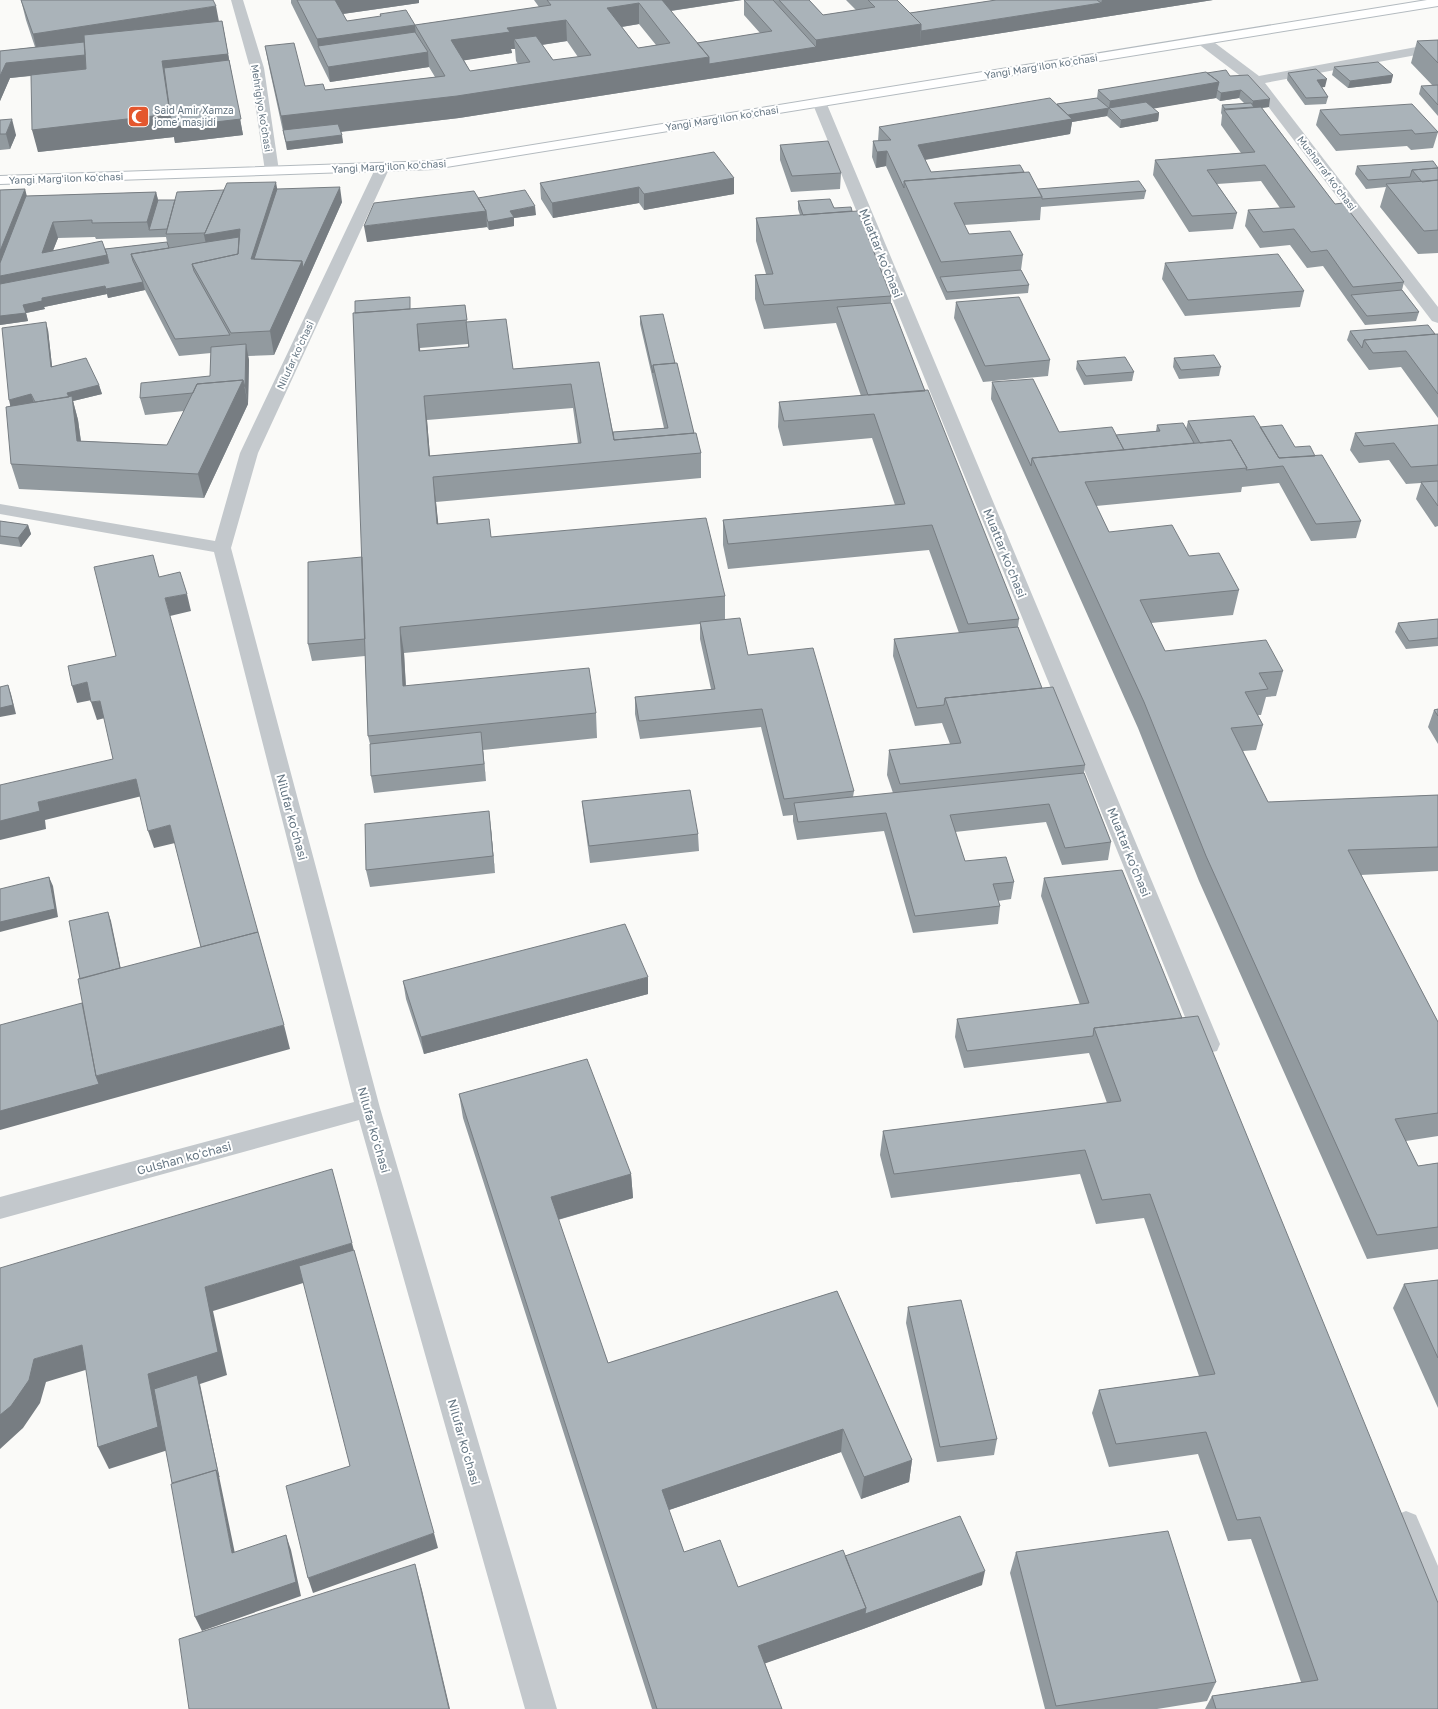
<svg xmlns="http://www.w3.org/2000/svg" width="1438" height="1709" viewBox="0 0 1438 1709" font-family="'Golos Text',sans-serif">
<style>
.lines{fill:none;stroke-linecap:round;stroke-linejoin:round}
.secondary-casing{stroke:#b3babf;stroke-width:2}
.street{fill:#c3c8cc;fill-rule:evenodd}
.secondary{fill:#fff;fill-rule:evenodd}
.wall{fill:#929a9f;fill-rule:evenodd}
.shaded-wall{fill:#777d82}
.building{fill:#aab3b9;stroke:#777d82;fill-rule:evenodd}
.labels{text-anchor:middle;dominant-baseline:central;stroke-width:4;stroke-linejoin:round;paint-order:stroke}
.far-street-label{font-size:10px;fill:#657683;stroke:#fff}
.far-poi-label{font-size:10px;fill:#657683;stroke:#fff;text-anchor:start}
.street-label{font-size:12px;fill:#657683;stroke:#fff}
</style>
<rect width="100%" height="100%" fill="#fafaf8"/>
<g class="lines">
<defs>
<path id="secondary" d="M1427,0H1438V6L434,169L0,184V176L434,161Z"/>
</defs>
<use href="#secondary" class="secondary-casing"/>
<path class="street" d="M231,0H243L264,68L279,171L277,174L272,175L267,174L265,171L250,68Z
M1202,36L1207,37L1259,76L1438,43V51L1265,83L1438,307V323L1432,321L1251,84L1197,43L1195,40L1197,37Z
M819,98L824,99L826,102L1220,1044L1217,1051L1208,1053L1199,1051L1196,1044L812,102L814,99Z
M383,163L388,164L390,167L258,453L231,548L380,1108L557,1709H525L359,1120L0,1219V1197L354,1102L214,552L0,514V504L215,541L240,453L376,167L378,164Z
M1406,1511L1416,1515L1438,1566V1617L1427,1613L1391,1525L1396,1515Z"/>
<use href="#secondary" class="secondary"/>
</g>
<path class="wall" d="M21,0L219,21H222L243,135L175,143L174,137L38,152L31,76L10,78L0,101V51L35,47L26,20Z
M291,0H419V3L343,14L347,21L380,17V14L415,25L539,7L534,0H742L671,11L697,43L760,33L744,15V0H809L823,15L856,10L846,0H897L910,13L996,0H1213L459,118L341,132L343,143L287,150L269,67L265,46L305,86L325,90L435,77L429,67L330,82L291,3ZM639,24L656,45L638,48L622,27ZM567,41L578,57L553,60L542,45ZM511,49H515L516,61L518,64L470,71L464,60L512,53Z
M1438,40V116L1419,94L1421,86H1433L1411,63L1417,41Z
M1334,67L1393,75L1391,83L1348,88L1332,75Z
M1207,73L1230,76L1269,107L1262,108L1335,204L1404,282L1402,290L1419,312L1416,321L1365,325L1323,266L1307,268L1290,245L1260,248L1245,226L1248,210L1280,208L1261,181L1217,184L1237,213L1233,229L1189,232L1153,175L1155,160L1241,153L1221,125L1222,115L1221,113L1222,105L1245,104L1239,98L1220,101L1216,98L1153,108L1159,113L1158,121L1120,128L1107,116L1072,122L1070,134L925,160L931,172H1024L1038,189L1146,191L1144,199L1041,207L1040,220L964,225L969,234L1023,255L1021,270L1029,285L1028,293L946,300L886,166L876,168L872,157L873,141H878L879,127L1057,104L1097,98L1098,90Z
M1288,73L1325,87H1322L1328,97L1326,104L1305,105L1287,80Z
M1320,110L1438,132L1433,148L1411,150L1407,146L1336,151L1316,125Z
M0,120L16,135L10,149L0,150Z
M780,145L841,173L840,189L791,192L780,160Z
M1357,166L1438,167V253L1418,254L1380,207L1386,187L1366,189L1355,174Z
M734,178V194L644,210L639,203L553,218L541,199L540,183Z
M25,189L26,196L156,192L158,200H175L277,189L342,202L274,355L248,356L249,360L248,404L204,498L19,489L11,464L10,406L48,330L52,366L99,385L102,394L73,401L78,420L81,441L167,445L184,411L145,415L140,398L210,376L211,353L179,356L145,290L108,298L107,294L44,307L45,309L26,313L28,321L0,325V190ZM95,237L96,239L166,237L167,242L105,249L53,250L58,238Z
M478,198L536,215L514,218V226L489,230L487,227L367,242Z
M798,201L852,211L891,296V303L925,391L1019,619L1018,627L1042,688L1085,765L1084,773L1111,842L1108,860L1062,865L1046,822L955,832L965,861L1014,882L1011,899L998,901L1000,906L998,924L913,933L884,831L797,840L793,821V815L783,816L761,727L640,739L635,714V697L711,689L700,639V624L404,653L406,686L596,713L597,738L483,750L486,781L374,793L371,776L370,744L368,736L365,656L312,661L308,644L362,557L411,309L465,305L467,322L513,369L599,362L613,432L664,428L640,324V316L675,363L694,433L701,453V478L436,502L438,524L725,596V619L748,655L854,791L853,797L893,793L887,775L889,750L950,744L942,723L915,726L893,656L894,639L959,633L929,550L728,569L723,545V520L895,505L872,438L783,446L778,427L779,402L861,396L836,323L764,329L755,299V275L766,274L756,241V218L800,215L798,209ZM468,344V347L420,351V348ZM573,408L578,443L430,456L427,420Z
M1165,263L1304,291L1300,307L1185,316L1162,279Z
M956,302L1050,360L1048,376L983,382L954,318Z
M1350,331L1438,334V418L1401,367L1369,370L1347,340Z
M1174,358L1221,367L1219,376L1179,379L1173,367Z
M1077,361L1134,372L1132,381L1084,385L1076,369Z
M992,382L1059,432L1116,435L1156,431L1157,425L1186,429L1188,421L1260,427L1295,447L1315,456L1361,521L1356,538L1311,541L1279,483L1242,487L1241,492L1096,506L1109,532L1189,556L1239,590L1233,615L1151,623L1165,651L1283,671L1276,696L1266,697L1261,715H1258L1263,725L1256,750L1243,751L1268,802L1438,795V871L1361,875L1438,1022V1136L1406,1141L1418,1166L1438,1163V1249L1367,1259L1199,881L1138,728L991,399Z
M1438,425V526L1435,527L1416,499L1421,483L1406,484L1389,460L1359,463L1350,450L1355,433Z
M0,521L28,525L31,534L21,547L0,544Z
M1438,619V646L1406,649L1395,632L1398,623Z
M1438,709V744L1428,727L1434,710Z
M582,801L698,834L699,851L590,863L584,819Z
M491,829L495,873L370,887L366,870Z
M1044,878L1438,1709H1205L1212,1696L1301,1682L1251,1539L1228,1541L1198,1454L1109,1467L1092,1413L1099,1390L1199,1376L1144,1218L1096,1224L1080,1174L891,1198L880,1155L883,1131L1107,1103L1089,1053L964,1068L955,1037L957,1019L1080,1005L1041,896Z
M403,981L648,994L424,1054L406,999Z
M459,1094L631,1174L633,1198L558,1220L608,1363L837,1291L912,1460L909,1482L861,1499L841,1452L669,1510L684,1552L738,1587L845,1556L982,1585L863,1629L765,1663L782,1709H652L463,1118Z
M1438,1280V1408L1393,1308L1404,1284Z
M908,1307L997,1439L994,1455L937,1462L906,1323Z
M1016,1552L1216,1682L1207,1701L1157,1709H1045L1010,1573Z"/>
<path class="shaded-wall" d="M333,0H419V3L335,15Z
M656,0H742L656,13Z
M1102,0H1213L459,118L285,138L281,116L709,57L816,47V40L921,24L920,44L921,31L1101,3Z
M639,3V24L608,29L607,8Z
M216,6L220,27L90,69L10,78L0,101V76L6,63L38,56L33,34Z
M566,20L567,41L520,48L514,39L515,49H511L512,53L454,62L451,40L507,28Z
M222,21L243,135L175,143L174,137L38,152L32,130L162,61Z
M415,25L417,47L318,46L317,39Z
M428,52L429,67L330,82L328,67Z
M1393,75L1391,83L1348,88L1350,81Z
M1327,79L1325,87L1315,88L1317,80Z
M1219,82L1216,98L1116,115L1109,108L1110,101Z
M1241,90L1239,98L1220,101L1221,93Z
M1270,99L1269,107L1251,109L1253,101Z
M1109,108L1107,116L1072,122L1070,134L917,161L918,145L1060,116Z
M1159,113L1158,121L1120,128L1121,120Z
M12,119L16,135L10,149L6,134Z
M342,135L343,143L287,150L286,142Z
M887,151L886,166L876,168L877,152Z
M734,178V194L644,210V194Z
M276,182L280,205L252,266L251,259Z
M340,187L342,202L274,355L270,331L302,261Z
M639,187V203L553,218L552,203Z
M25,189L42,253L53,222L58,238L47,266L107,255L111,271L0,293V251Z
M156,192L160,208L149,230L147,222Z
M535,206L536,215L514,218V226L489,230L488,222L510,211Z
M486,211L487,227L367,242L364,226Z
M240,229L244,253L209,258L204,235Z
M143,282L145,290L108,298L106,289Z
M105,286L107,294L44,307L45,309L26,313L28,321L0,325V316L23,305L42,298Z
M46,322L48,330L53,375L51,367Z
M417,324L420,348L422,375L419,351Z
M246,344L249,360L248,404L245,387Z
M243,380L248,404L204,498L198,474Z
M99,385L102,394L73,401L78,420L84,465L77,441L70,401L67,393Z
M31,394L34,403L11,409L9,400Z
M424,396L427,420L432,481L429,456Z
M433,477L436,502L441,549L437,524Z
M28,525L31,534L21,547L18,538Z
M187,594L191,611L170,616L165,598Z
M400,627L404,653L407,711L403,686Z
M87,682L92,700L77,703L72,686Z
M8,685L11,694L16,714L0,717V708Z
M100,701L105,718L97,720L91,702Z
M481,732L483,750L486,781L484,764Z
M136,779L142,796L45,820L46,829L0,840V821L38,802Z
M489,811L491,829L495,873L493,856Z
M170,825L175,843L154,848L148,831Z
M49,877L53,886L58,917L0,932V922Z
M108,912L111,921L126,994L123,985Z
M648,977V994L424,1054L421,1037Z
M284,1025L290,1049L0,1130V1111L96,1076Z
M631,1174L633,1198L553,1221L551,1197Z
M352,1243L358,1266L213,1311L227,1375L200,1384L238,1568L232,1553L199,1384L168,1450L109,1469L98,1447L148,1374L205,1287Z
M82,1345L92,1368L46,1382L40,1403L23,1428L0,1449V1415L34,1359Z
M843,1429L841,1452L663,1512L662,1490Z
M912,1460L909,1482L861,1499L864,1477Z
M434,1533L438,1548L313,1593L308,1578Z
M286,1535L291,1550L301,1596L202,1631L195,1617Z
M415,1564L422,1590L450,1709H449Z
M985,1571L982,1585L863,1629L865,1614Z
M866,1608L863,1629L758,1666V1646Z"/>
<path class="building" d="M21,0H213L216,6L33,34Z
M297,0H335L347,21L381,16L380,14L406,10L415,25L551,5L547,0H662L709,57L457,96L281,116L265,46L294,43L305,86L323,84L325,90L445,76L415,25L317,39ZM639,3L670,43L638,48L607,8ZM566,20L591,55L553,60L536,36L514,39L530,62L470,71L451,40L510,32L507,28Z
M744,0H773L816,47L709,64V57L697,43L772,31Z
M779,0H809L823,15L875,7L868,0H897L921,24L816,40Z
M996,0H1097L1101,3L921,31V24L910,13Z
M222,21L228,54L162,61L170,114L32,130L31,75L86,69L84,35Z
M415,32L428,52L328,67L318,46Z
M1438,40V63L1417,41Z
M84,42L85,55L6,63L0,76V51Z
M229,60L241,119L172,127L164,68Z
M1378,62L1393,75L1350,81L1334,67Z
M1316,69L1327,79L1317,80L1328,97L1306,98L1288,73Z
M1226,70L1230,76L1248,75L1270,99L1253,101L1241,90L1221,93L1217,90L1219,82L1207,73Z
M1206,72L1219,82L1110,101L1098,90Z
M1438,85V105L1421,86Z
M1050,98L1072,119L918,145L931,172L1020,165L1024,172L904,181V188L887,151L877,152L873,141L891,140L879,127Z
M1097,98L1109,108L1068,115L1057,104Z
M1146,102L1159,113L1121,120L1109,108Z
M1251,103L1254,107L1225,109L1222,105Z
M1412,104L1438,132L1415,134L1412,130L1340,135L1320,110Z
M1261,107L1335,204L1343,203L1404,282L1353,287L1327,250L1311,252L1294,229L1263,232L1248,210L1295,207L1265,165L1207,170L1237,213L1192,216L1155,160L1255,152L1224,110Z
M12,119L6,134H0V120Z
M338,124L342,135L286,142L283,130Z
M828,141L841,173L792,176L780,145Z
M714,152L734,178L644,194L639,187L552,203L540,183Z
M1433,161L1438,168L1412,170L1410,177L1368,180L1357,166Z
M1438,168V180L1422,182L1412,170Z
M1029,172L1042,197L954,203L969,234L1010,231L1023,255L941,262L904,181Z
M1438,180V230L1424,231L1386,184Z
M1139,181L1146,191L1042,199V197L1038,189Z
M276,182L251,259L302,261L270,331L231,333L192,264L238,254L240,229L204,235L227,183Z
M340,187L303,268L302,261L254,259L277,189Z
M25,189L0,251V190Z
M224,190L205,233L166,234L177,192Z
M525,190L535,206L510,211L514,217L488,222L487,219L486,211L478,198Z
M474,191L486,211L364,226L374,203Z
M156,192L147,222L92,223V220L53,222L42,253L102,241L107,255L0,276V263L26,196Z
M830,199L834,208L851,207L852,211L803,215L798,201Z
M158,200H175L167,229L149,230Z
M858,211L891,296L764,305L755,275L773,274L756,218Z
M239,237L238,254L192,264L194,271L230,335L175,339L131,254Z
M167,242L169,248L131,254L133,261L143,282L106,289L105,286L42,298V301L23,305L26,313L0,316V284L109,263L107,255L105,249Z
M1278,254L1304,291L1188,300L1165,263Z
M1021,270L1029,285L947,292L940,277Z
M1402,290L1419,312L1367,316L1351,295Z
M410,297V309L355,313V301Z
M1019,297L1050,360L985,366L956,302Z
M891,303L925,391L868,395L837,307Z
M465,305L467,320L417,324L419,351L469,347L466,322L506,319L513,369L599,362L614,440L696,433L701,453L433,477L437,524L489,519L491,537L706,518L725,596L400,627L403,686L589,668L596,713L368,736L353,313ZM571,384L581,443L429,456L424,396Z
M663,314L675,363L653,365V373L640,316Z
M46,322L51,367L86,358L99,385L67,393L69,397L35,402L31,394L9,400L2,328Z
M1428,325L1435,334L1364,340L1362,348L1350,331Z
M1438,334V394L1406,351L1373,353L1364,340Z
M246,344L245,387L243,380L197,384L193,393L140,398L141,383L210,376L211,347Z
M1214,355L1221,367L1181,370L1174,358Z
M1125,357L1134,372L1086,376L1077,361Z
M677,363L694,433L614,440L613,432L668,428L653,365Z
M1033,379L1059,432L1112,427L1124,450L1032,458L1031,466L992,382Z
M243,380L198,474L11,464L6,407L72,396L77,441L167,445L197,384Z
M928,390L1019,619L968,624L932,525L728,544L723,520L905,504L874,414L784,421L779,402Z
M1254,416L1279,458L1322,455L1361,521L1316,524L1283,466L1246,470L1247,468L1231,440L1200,443L1188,421Z
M1183,423L1194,443L1124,450L1116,435L1160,431L1157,425Z
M1282,425L1295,447L1310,446L1315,456L1279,458L1260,427Z
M1438,425V465L1411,467L1394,443L1364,446L1355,433Z
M1231,440L1247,468L1085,482L1109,532L1172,525L1189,556L1219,553L1239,590L1140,600L1165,651L1266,640L1283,671L1259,673L1268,689L1245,692L1263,725L1231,728L1268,802L1438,795V847L1348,850L1438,1022V1113L1395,1119L1418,1166L1438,1163V1227L1377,1235L1206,856L1144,702L1032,458Z
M1438,481V506L1421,482Z
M0,521L28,525L18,538L0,536Z
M153,555L159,577L180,572L187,594L165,598L258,932L201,947L170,825L148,831L136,779L38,802L40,811L0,821V785L113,759L100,701L91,702L87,682L72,686L68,666L116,656L94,567Z
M362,557L365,639L308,644V562Z
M740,618L748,655L813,648L854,791L784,799L762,709L639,721L635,697L715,689L700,622Z
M1438,619V638L1409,641L1398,623Z
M1018,627L1042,688L945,698L944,705L917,708L894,639Z
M8,685L13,705L0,708V687Z
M1053,687L1085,765L900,784L889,750L961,743L945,698Z
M1438,709V716L1434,710Z
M481,732L484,764L371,776L370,744Z
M1084,773L1111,842L1065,848L1049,804L950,815L965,861L1006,857L1014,882L993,884L1000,906L915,916L886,813L798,822L794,803Z
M690,790L698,834L589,846L582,801Z
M489,811L493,856L366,870L365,824Z
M1122,870L1182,1018L1094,1028L1093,1036L967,1051L957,1019L1089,1003L1044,878Z
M49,877L55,909L0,922V889Z
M108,912L120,968L80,979L69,921Z
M625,924L648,977L421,1037L403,981Z
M258,932L284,1025L96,1076L78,979Z
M82,1003L96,1076L99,1084L0,1111V1025Z
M1198,1016L1438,1603V1709H1216L1212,1696L1318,1680L1260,1517L1237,1520L1206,1432L1116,1444L1099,1390L1215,1374L1150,1194L1102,1200L1085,1150L894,1174L883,1131L1121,1101L1094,1028Z
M587,1059L631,1174L551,1197L608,1363L837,1291L912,1460L864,1477L843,1429L662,1490L684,1552L720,1540L738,1587L843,1550L866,1608L758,1646L782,1709H657L459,1094Z
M332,1169L352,1243L205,1287L218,1352L148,1374L158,1427L98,1447L82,1345L34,1359L29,1380L11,1406L0,1415V1268Z
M354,1250L434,1533L308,1578L286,1486L350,1466L299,1266Z
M1438,1280V1358L1404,1284Z
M961,1300L997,1439L940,1447L908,1307Z
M197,1375L219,1477L216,1470L172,1483L154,1389Z
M216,1470L232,1553L286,1535L296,1582L195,1617L171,1484Z
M960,1516L985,1571L865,1614L866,1608L845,1556Z
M1168,1531L1216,1682L1056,1706L1016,1552Z
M415,1564L449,1709H189L179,1639Z"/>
<defs>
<symbol id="mosque-square" viewBox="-11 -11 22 22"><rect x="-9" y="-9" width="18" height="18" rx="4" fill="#e4572e" stroke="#fff"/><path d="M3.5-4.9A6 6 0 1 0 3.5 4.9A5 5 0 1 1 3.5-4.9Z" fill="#fff"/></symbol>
</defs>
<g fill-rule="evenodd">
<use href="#mosque-square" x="126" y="104" width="25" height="25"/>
</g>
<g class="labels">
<g class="far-street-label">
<text transform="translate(1041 66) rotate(-9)">Yangi Margʻilon koʻchasi</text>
<text transform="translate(262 108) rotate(81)">Mehrigiyo ko'chasi</text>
<text transform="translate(722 118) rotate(-9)">Yangi Margʻilon koʻchasi</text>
<text transform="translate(389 166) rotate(-3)">Yangi Margʻilon koʻchasi</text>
<text transform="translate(1327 173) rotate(53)">Musharraf koʻchasi</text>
<text transform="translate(66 178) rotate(-2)">Yangi Margʻilon koʻchasi</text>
<text transform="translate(295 355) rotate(-65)">Nilufar koʻchasi</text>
</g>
<g class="far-poi-label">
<text x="154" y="110">Said Amir Xamza<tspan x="154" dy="12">jome' masjidi</tspan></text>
</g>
<g class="street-label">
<text transform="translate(881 253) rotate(68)">Muattar koʻchasi</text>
<text transform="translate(1005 553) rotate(68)">Muattar koʻchasi</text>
<text transform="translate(292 817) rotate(75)">Nilufar koʻchasi</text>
<text transform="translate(1129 852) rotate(68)">Muattar koʻchasi</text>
<text transform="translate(374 1130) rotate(74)">Nilufar koʻchasi</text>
<text transform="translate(184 1158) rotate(-15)">Gulshan koʻchasi</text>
<text transform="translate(464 1442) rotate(74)">Nilufar koʻchasi</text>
</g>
</g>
</svg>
